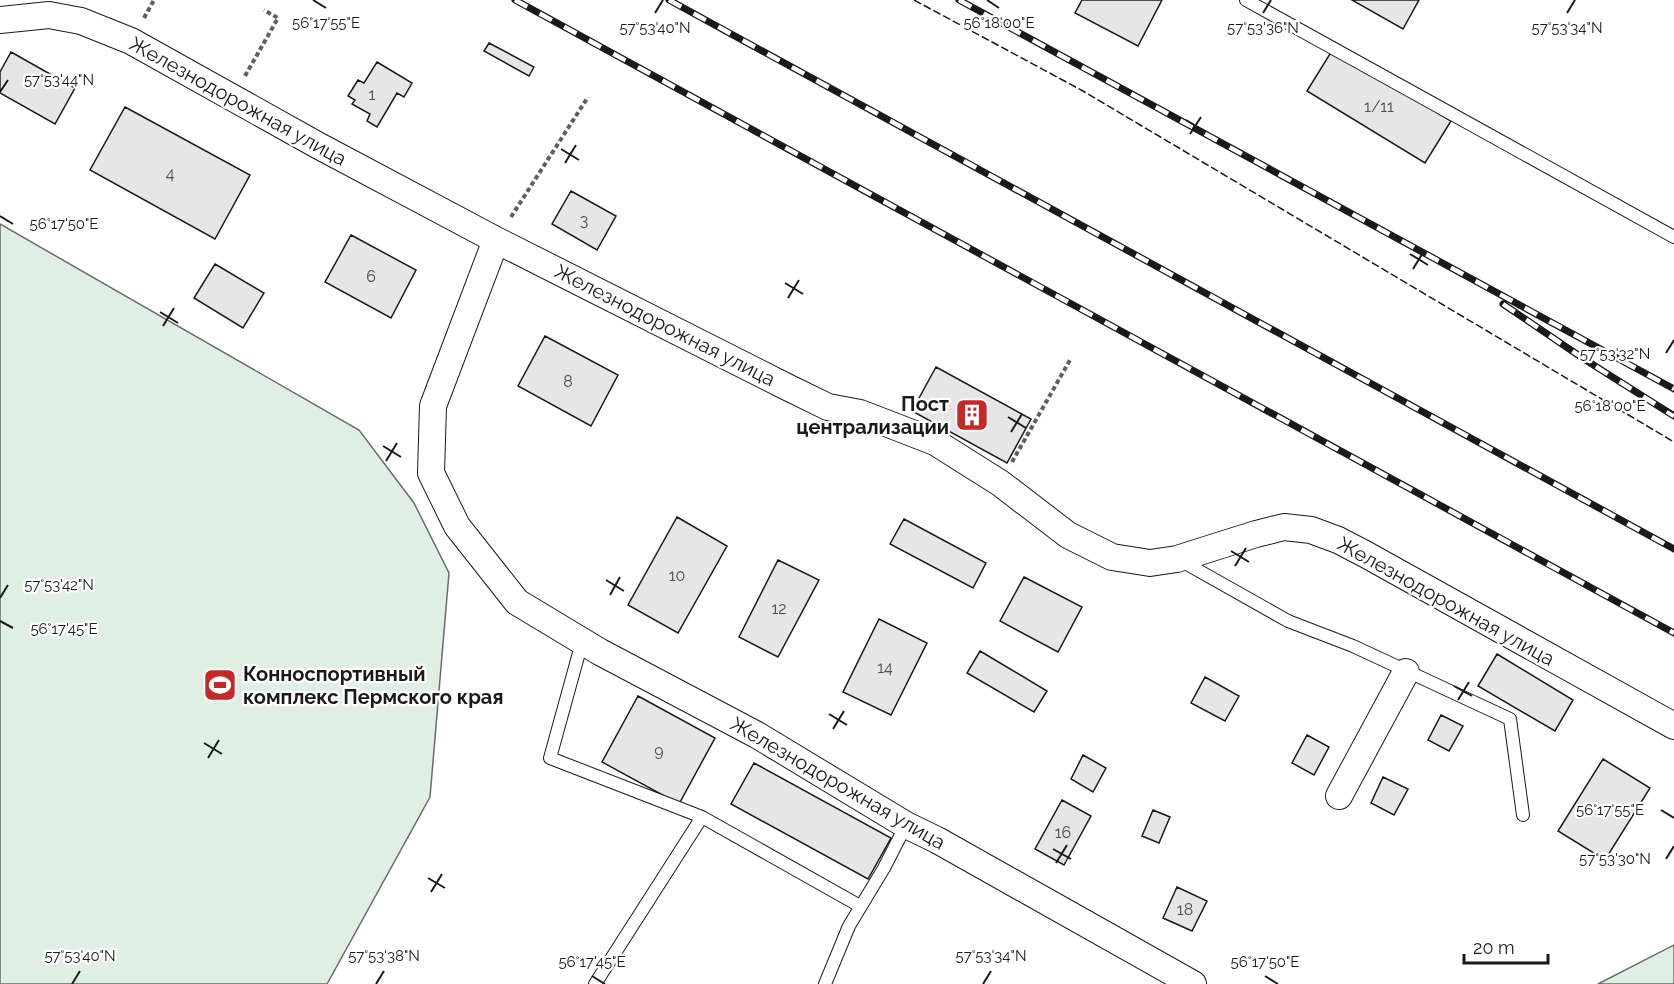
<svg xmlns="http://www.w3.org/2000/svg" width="1674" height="984" viewBox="0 0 1674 984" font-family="Raleway,sans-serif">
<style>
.green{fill:#e0efe3;stroke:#6a6a6a;stroke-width:1.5}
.building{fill:#e6e6e6;stroke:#1a1a1a;stroke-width:1.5}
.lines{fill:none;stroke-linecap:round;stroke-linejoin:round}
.lane-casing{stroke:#1a1a1a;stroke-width:14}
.street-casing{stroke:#1a1a1a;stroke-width:28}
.path{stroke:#5f5f5f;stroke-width:4;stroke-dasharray:4.5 3;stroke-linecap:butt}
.lane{stroke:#fff;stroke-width:12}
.street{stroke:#fff;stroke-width:26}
.rail-casing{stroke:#1a1a1a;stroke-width:7}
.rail{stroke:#fff;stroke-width:4.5;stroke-dasharray:14;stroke-linecap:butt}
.fence{stroke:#1a1a1a;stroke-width:1.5;stroke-dasharray:8 3;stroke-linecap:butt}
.ticks{fill:none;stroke:#1a1a1a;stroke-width:2}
.labels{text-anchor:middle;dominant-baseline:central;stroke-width:4.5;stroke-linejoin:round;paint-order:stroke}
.number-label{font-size:16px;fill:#4d4d4d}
.street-label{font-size:20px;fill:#1a1a1a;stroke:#fff}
.poi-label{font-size:20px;font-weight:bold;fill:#1a1a1a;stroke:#fff;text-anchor:end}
.ticks-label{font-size:15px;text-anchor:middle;fill:#1a1a1a;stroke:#fff;stroke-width:4.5;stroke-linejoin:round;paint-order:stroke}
</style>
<rect width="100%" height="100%" fill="#fff"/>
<path class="green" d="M0,224L359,430L414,503L449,573L430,797L327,984H0Z
M1674,945V984H1598Z"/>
<path class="building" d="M1082,0H1162L1138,46L1075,13Z
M1352,0H1419L1403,29Z
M489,43L534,67L529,76L484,51Z
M1333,49L1451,121L1425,163L1307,91Z
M11,52L75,88L55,124L0,93V72Z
M377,62L412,83L404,97L397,93L377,127L367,121L370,114L352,104L355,100L348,96L358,80L364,83Z
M125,107L250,175L215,239L90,170Z
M571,191L616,216L597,250L552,224Z
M351,235L416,270L391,318L325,282Z
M215,264L264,293L243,328L194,298Z
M545,336L618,375L591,426L518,386Z
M936,367L1031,419L1007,463L912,411Z
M677,517L727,546L678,633L628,605Z
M904,519L986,563L973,588L890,544Z
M778,560L819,580L778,657L739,637Z
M1024,577L1082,607L1058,652L1000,621Z
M879,619L927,643L891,715L843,692Z
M980,651L1047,691L1034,712L967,673Z
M1497,654L1573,700L1555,731L1478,686Z
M1205,677L1239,696L1225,721L1191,703Z
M638,696L715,738L679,804L602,762Z
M1441,715L1463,726L1449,751L1428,740Z
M1307,735L1329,747L1314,775L1292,763Z
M1083,755L1106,768L1093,792L1071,779Z
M1603,759L1650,788L1605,860L1558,831Z
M754,763L891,838L868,879L731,804Z
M1383,777L1408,789L1394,815L1371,803Z
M1062,800L1091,816L1064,865L1035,849Z
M1153,810L1170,817L1159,843L1142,836Z
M1177,887L1207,901L1192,931L1163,918Z"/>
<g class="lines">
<defs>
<path id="lane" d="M1246,0L1674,237
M1178,559L1288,621L1353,646L1510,719L1523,815
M582,642L550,758L702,817L860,906
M595,984L702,817
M825,984L849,926L884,868L906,825"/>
<path id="street" d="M0,20L49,15L81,21L131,41L319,146L496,240L787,387L828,407L860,413L935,442L1000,483L1068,535L1112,557L1150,563L1177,559L1256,534L1284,527L1311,530L1338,540L1365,554L1674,726
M496,240L433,406L431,473L457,526L517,602L600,652L757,735L906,825L937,840L1193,984
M1339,796L1406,672"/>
</defs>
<use href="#lane" class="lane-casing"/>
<use href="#street" class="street-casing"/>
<path class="path" d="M144,18L154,0
M245,76L278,18L264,10
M511,217L588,97
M1012,462L1070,360"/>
<use href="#lane" class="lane"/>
<use href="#street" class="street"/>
<defs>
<path id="rail" d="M515,0L1674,633
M669,0L1674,549
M959,0L1674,389
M1503,304L1584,359L1674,416"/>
</defs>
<use href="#rail" class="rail-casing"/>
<use href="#rail" class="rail"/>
<path class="fence" d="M914,0L1083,91L1674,442"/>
</g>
<path class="ticks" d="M313,0L326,8M987,0L999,8M655,13L663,0M1263,13L1271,0M1567,13L1575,0M0,92L8,80M1186,120L1204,131M1190,134L1201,117M561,149L579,160M565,163L576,145M0,216L13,224M1410,254L1428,265M1413,269L1424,251M785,283L803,294M788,298L799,280M160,312L178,323M163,326L174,308M1666,353L1674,340M1661,405L1674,413M1008,417L1026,428M1011,432L1022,414M383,446L401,457M386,461L397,443M1231,551L1249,562M1235,566L1246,548M606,580L624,591M610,595L620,577M0,598L8,585M0,621L13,628M1454,686L1472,696M1458,700L1469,682M829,714L847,725M833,729L844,711M204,743L222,754M208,758L219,740M1661,810L1674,818M1053,849L1071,859M1666,859L1674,846M1056,863L1067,845M428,878L445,888M431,892L442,874M592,976L605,984M1265,976L1278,984M72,984L80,971M376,984L384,971M983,984L991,971"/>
<defs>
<symbol id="building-square" viewBox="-11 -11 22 22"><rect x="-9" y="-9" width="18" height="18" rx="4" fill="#c62828" stroke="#fff"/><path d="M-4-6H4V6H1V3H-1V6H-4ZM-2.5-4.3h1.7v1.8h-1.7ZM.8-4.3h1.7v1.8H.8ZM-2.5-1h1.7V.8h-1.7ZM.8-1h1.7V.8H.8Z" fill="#fff"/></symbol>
<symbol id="stadium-square" viewBox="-11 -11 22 22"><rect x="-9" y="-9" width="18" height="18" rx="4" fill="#c62828" stroke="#fff"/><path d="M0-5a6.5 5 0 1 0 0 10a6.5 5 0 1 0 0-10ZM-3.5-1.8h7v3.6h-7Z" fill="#fff"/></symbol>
</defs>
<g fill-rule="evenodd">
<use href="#building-square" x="953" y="396" width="38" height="38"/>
<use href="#stadium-square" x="201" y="666" width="38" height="38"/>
</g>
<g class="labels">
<g class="number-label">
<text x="372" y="94">1</text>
<text x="1379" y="106">1/11</text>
<text x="170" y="173">4</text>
<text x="584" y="220">3</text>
<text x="371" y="276">6</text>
<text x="568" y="381">8</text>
<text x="677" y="575">10</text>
<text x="779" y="608">12</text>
<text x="885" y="667">14</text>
<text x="659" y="750">9</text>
<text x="1063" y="832">16</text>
<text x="1185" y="909">18</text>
</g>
<g class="street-label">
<text transform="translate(238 101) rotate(29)">Железнодорожная улица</text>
<text transform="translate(665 325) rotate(27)">Железнодорожная улица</text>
<text transform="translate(1446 601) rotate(29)">Железнодорожная улица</text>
<text transform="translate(838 783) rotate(30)">Железнодорожная улица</text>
</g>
<g class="poi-label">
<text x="949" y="404">Пост<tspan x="949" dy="23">централизации</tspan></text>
<text x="243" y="674" text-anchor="start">Конноспортивный<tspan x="243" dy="23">комплекс Пермского края</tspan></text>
</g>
</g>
<g class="ticks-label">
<text x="326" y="28">56°17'55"E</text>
<text x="999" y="28">56°18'00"E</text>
<text x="655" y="33">57°53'40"N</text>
<text x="1263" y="33">57°53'36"N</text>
<text x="1567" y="33">57°53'34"N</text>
<text x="59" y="85">57°53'44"N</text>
<text x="64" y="229">56°17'50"E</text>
<text x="1615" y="359">57°53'32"N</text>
<text x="1610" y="411">56°18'00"E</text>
<text x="59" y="590">57°53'42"N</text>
<text x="64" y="634">56°17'45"E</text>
<text x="1610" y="815">56°17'55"E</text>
<text x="1615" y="864">57°53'30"N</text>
<text x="80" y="961">57°53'40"N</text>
<text x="384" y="961">57°53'38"N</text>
<text x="991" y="961">57°53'34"N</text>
<text x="592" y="967">56°17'45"E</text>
<text x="1265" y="967">56°17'50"E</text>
</g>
<path d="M1464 954v9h84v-9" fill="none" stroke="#1a1a1a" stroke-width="3"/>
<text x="1473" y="954" font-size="18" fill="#1a1a1a" stroke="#ffffff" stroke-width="4.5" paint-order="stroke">20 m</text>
</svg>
